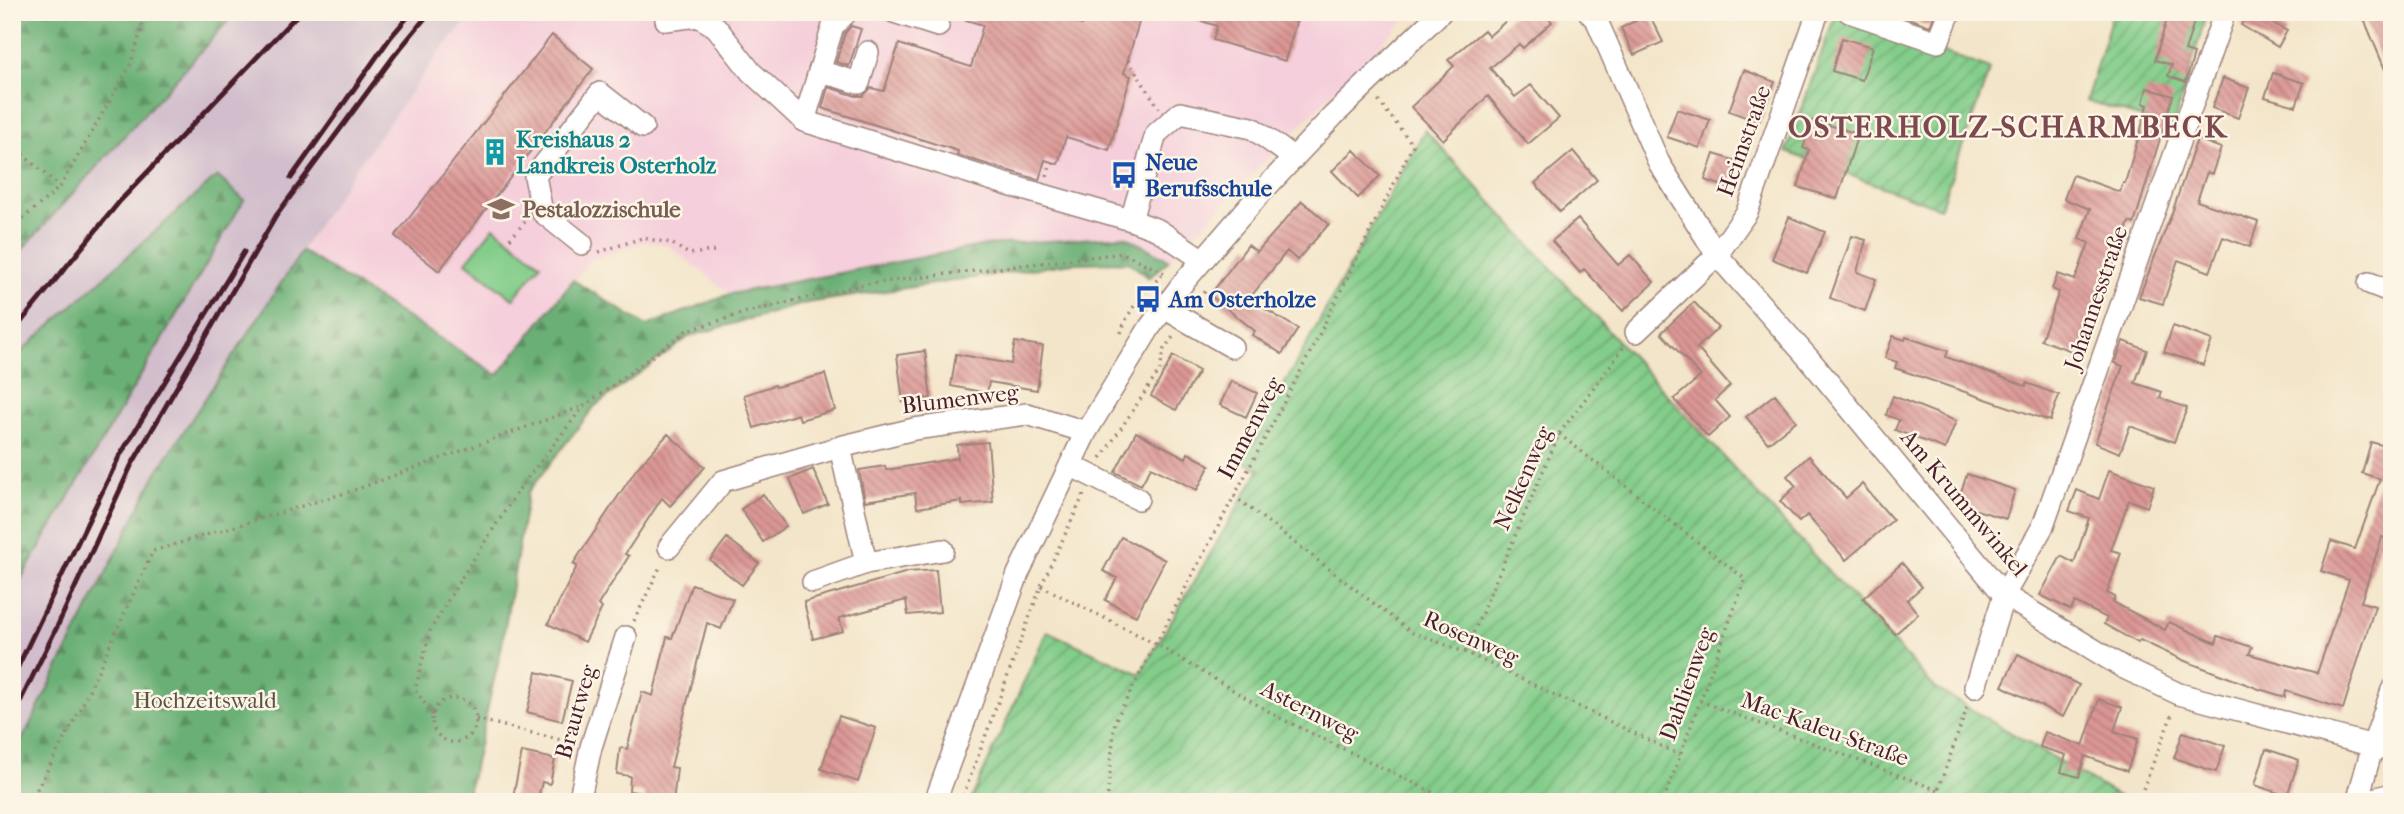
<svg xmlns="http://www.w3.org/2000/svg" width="2404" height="814" viewBox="0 0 2404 814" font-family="'IM FELL French Canon',serif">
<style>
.built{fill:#f5cfdb}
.industrial{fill:#d1bdcc}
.grass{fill:#83cd8a;stroke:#66765a;stroke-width:2}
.forest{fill:url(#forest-firs);stroke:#5a6850;stroke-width:2}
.garden{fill:url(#garden-furrows);stroke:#66765a;stroke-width:2}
.building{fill:url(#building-back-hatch)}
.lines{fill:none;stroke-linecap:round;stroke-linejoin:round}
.minor-casing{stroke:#9e827a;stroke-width:24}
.path{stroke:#9e827a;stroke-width:3.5;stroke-dasharray:2 5;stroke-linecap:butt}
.minor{stroke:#fff;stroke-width:21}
.rail{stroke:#4a1f2b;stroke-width:5}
.labels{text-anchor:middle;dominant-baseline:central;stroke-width:5;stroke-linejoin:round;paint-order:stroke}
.culture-label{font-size:23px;font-weight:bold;fill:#0d838f;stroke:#fcf5e5;text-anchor:start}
.street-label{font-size:23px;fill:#4a1f2b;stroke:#fcf5e5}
.transit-label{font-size:23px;font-weight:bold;fill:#164399;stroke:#fcf5e5;text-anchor:start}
.education-label{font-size:23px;font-weight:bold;fill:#785e54;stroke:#fcf5e5;text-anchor:start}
.park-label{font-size:23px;fill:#5b5348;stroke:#fcf5e5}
.district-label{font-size:30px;font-weight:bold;letter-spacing:2px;fill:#7d4950;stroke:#fcf5e5}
</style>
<defs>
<pattern id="forest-firs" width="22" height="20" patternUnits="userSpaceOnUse" patternTransform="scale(1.75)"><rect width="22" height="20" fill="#6ab076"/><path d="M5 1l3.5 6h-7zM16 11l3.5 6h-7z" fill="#598f61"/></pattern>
<pattern id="garden-furrows" width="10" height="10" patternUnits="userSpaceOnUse" patternTransform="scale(1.75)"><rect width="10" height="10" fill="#83cd8a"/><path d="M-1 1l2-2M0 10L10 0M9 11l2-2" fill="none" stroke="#6da671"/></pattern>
<pattern id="building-back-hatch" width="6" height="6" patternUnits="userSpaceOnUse" patternTransform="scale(1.75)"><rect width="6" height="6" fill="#db9795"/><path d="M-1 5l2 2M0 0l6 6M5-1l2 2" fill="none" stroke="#b47b7a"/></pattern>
</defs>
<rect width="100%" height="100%" fill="#fcf5e5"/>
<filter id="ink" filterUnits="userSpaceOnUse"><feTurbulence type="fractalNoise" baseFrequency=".0143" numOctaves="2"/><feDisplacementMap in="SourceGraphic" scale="14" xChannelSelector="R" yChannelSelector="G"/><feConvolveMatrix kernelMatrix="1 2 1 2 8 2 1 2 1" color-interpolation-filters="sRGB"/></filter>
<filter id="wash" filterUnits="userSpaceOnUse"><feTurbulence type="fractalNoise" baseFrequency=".00686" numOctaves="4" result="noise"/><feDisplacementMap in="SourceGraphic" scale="28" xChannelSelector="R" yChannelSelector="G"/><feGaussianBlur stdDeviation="1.57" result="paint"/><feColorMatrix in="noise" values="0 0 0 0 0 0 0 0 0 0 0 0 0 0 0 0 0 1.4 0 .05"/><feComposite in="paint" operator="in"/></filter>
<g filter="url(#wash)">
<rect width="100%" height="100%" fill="#f3e5c9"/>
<path class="built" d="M475,12H1412L1169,260L1125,236L986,245L730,294L669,246L648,241L591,260L498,375L302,251L349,178L442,49Z"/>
<path class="industrial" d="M236,12H475L442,49L349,178L157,472L12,760V594L167,331L217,176L12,360V261Z"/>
<path class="grass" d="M494,227L541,264L513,299L466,262Z"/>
<path class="forest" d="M12,12H236L12,261Z
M217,176L244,200L12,594V360Z
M1125,236L1169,260L1149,278L1129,262L1072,263L807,303L690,336L595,406L528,492L501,650L466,802H392L356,799L355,802H12V760L157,472L302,251L498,375L573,280L647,326L730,294L986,245Z"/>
<path class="garden" d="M2113,12H2207L2173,127L2086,101Z
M1836,13L1990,69L1940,208L1786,152Z
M1425,130L1935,688L2128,802H970L1047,631L1140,674L1260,469L1242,461Z"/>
<g id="blocks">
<path class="building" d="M954,12H1041L1082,25L1085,12H1142L1124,73L1131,76L1109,150L1066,137L1058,164L1045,160L1039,180L957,155L958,151L822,108L828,87L856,96H863L871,88L884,91L899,44L971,67L983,25L953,16Z
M1186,12H1299L1285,61L1213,40L1217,26L1186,16Z
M1516,12H1543L1552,22L1523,48L1519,44L1490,68L1515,97L1531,85L1559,118L1528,144L1488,96L1443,140L1411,107L1454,66L1448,60L1484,30L1489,36Z
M1891,12H1936L1930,26Z
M2169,12H2197L2185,51L2194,54L2186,82L2168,76L2172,65L2155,60Z
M2249,12H2274L2269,21L2287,31L2278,47L2241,25Z
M2361,12H2392V84H2391Z
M1649,14L1663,42L1634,55L1621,28Z
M851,26L861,29L849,66L836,62L845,33Z
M552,35L593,69L439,271L395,236Z
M1842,38L1873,47L1862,80L1832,71Z
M1744,70L1775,82L1759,122L1729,111Z
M2273,73L2304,83L2296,106L2265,97Z
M2223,78L2249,88L2238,118L2212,108Z
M2147,88L2173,96L2134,224L2129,222L2100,307L2098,306L2080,354L2041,340L2059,292L2052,289L2058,274L2075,280L2089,243L2079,239L2090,209L2064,199L2073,175L2120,192L2123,183H2125L2148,105L2143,103Z
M1677,109L1710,120L1700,148L1667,137Z
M1813,120L1858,134L1837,199L1798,187L1809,150L1803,148Z
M2197,139L2221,148L2212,174L2207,172L2197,201L2258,222L2250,247L2223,237L2210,272L2178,260L2163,304L2139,297L2172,213Z
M1354,150L1380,176L1358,198L1332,171Z
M1573,151L1597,180L1560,212L1535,183Z
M1714,154L1739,162L1730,188L1705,180Z
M1302,201L1329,224L1297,260L1287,251L1249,299L1298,329L1282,354L1252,335L1255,331L1210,295L1248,245L1257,252Z
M1789,217L1825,232L1807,273L1772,259Z
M1578,219L1618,265L1630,255L1654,282L1623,311L1584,269L1580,273L1552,241Z
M1852,236L1866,240L1857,272L1876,279L1865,311L1830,298Z
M1694,302L1718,328L1697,348L1730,386L1715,400L1730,417L1708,437L1674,399L1701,376L1661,333Z
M2173,326L2212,340L2203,365L2164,352Z
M1893,336L1905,340L1906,337L1948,351L1946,357L2026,386L2027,383L2059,395L2050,421L1895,368L1897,362L1885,358Z
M2123,341L2147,350L2135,383L2162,392L2160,398L2187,408L2174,442L2130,426L2120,453L2095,443L2123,366L2115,363Z
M1015,342L1043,346L1037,390L989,382L987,393L951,386L956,354L1011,364Z
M925,351L931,398L903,402L897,355Z
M1173,356L1199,371L1176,410L1151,396Z
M825,374L835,410L800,420L798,414L754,428L744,395L775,385L776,387Z
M1231,381L1257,393L1246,417L1220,405Z
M1775,394L1796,421L1768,443L1746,417Z
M1893,396L1956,421L1945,449L1895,430L1899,420L1886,415Z
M1136,432L1186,458L1188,453L1210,465L1197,490L1151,467L1141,485L1115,472Z
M668,434L705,467L670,506L662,498L625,554L629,556L598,605L602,608L585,642L548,624L577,566L573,564L637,468Z
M988,442L993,502L962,505V501L917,508L915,493L865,501L859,470L885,466L886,470L958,458L957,445Z
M2371,442L2392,448V540L2382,537L2361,602L2375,606L2343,709L2286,691L2285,697L2259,689L2185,661L2140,640L2138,643L2104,624L2107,618L2075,602L2071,610L2040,595L2061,556L2074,563L2089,518L2069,511L2077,490L2099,499L2109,470L2154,486L2147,507L2129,500L2111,550L2121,553L2107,593L2115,597L2113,602L2165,630L2169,622L2216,643L2218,636L2252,647L2249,654L2317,673L2349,580L2321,571L2331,541L2355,549L2380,479L2362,473Z
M1809,456L1846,498L1862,484L1893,520L1846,560L1807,515L1799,522L1780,501L1796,486L1787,476Z
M813,469L828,504L804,514L790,479Z
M1967,474L2015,490L2006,519L1957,504Z
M763,494L786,526L763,542L741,509Z
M1121,537L1165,560L1136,616L1105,600L1117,578L1103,571Z
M727,538L759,563L742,585L710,560Z
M1902,563L1922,587L1907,600L1918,614L1895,634L1863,598Z
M936,570L940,612L908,615L906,600L839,618L843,631L813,639L804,602L908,572Z
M692,584L733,599L721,629L707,623L671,767L677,768L673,802H644L645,793L629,791L630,776L617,774L620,748L627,749L642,692L653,696L667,637L672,638Z
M2018,654L2079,685L2063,717L2002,686Z
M537,672L572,681L562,721L527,712Z
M2099,699L2122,707L2114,731L2138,739L2127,771L2085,756L2079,777L2061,772L2066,755L2040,747L2045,732L2083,746Z
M839,716L876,728L858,782L821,769Z
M2183,732L2225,746L2216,772L2174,758Z
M2266,749L2299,760L2287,796L2255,785Z
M522,752L555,759L550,784L542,782L537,802H512Z"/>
</g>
</g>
<g filter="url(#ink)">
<use href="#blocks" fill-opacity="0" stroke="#9e827a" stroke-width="2"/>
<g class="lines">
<defs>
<path id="minor" d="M894,12L938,26
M1589,12L1597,21L1659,163L1717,255L1810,360L2004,595L2124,668L2179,694L2392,751
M1849,12L1938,42L1950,12
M666,20L698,16L716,27L751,72L804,121L1012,186L1131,220L1158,230L1203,260
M819,71L859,83L868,52
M804,121L833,26L847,12
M1131,220L1156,134L1180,113L1252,128L1294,158
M582,244L542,212L535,176L600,93L643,127
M2369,283L2392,292
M1164,308L1232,347
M1636,332L1717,255L1747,212L1818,12
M840,447L866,563
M1070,465L1138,499
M669,547L723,481L840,447L914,429L1027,414L1086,432
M813,582L866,563L943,550
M1975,687L2004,595L2043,526L2225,12
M579,802L591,747L626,637
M935,802L1018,574L1086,432L1150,327L1183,283L1258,196L1333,116L1441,12
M2357,802L2373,745L2392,690
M2361,802L2392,794"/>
</defs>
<use href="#minor" class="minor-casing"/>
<path class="path" d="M1128,60L1159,108
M12,145L60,187
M1047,176L1051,162
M12,228L60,187L130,66L147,12
M510,239L525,222
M599,252L642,238L671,243L689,254L714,251
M1196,305L1207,288
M1121,333C1127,311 1145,291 1162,275
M1559,434L1745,579L1663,802
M1101,458L1160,370L1164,349L1173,337
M1234,496L1411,632L1465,652L1680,755
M1041,586L1156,644L1278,717L1453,802
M634,621L661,565
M1465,652L1559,434L1624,347
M432 720a22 22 0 1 1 44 0a22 22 0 1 1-44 0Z
M1700,701L1938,790
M433,715L415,690L430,631L460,580L522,485L583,407L686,331L747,312L866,284L1123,253L1166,274
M476,719L573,743
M599,797L617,802
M30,802L80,710L153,551L352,491L581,407
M961,802L1041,586L1084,494
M1107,802L1115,721L1309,355L1413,145L1377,99
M1934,802L1968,705
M2138,802L2173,712"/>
<use href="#minor" class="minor"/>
<path class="rail" d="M291,178L390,38L412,12
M12,333L120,201L300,12
M12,679L119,457L244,252
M12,718L56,629L131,466L276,216L394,56L430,12"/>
</g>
</g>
<defs>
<symbol id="building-bare" viewBox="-9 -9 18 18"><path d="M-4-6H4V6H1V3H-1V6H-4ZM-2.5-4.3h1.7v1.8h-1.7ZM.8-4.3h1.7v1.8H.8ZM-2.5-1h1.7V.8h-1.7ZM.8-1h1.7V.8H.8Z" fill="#0f9aa8" stroke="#fcf5e5" stroke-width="2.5" paint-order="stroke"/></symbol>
<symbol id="bus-bare" viewBox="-9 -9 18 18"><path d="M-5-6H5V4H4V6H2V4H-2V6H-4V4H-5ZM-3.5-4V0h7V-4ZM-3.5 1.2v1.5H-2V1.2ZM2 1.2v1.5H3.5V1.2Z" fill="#1a4fb4" stroke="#fcf5e5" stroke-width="2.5" paint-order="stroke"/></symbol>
<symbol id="school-bare" viewBox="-9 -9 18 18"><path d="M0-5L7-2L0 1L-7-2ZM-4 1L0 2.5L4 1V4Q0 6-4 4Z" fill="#8d6e63" stroke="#fcf5e5" stroke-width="2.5" paint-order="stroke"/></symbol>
</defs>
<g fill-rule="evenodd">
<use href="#building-bare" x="476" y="133" width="38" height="38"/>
<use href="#bus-bare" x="1105" y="156" width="38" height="38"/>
<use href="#school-bare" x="482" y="190" width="38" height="38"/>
<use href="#bus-bare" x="1129" y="280" width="38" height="38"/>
</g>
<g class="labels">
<g class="culture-label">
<text x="516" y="139">Kreishaus 2<tspan x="516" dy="26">Landkreis Osterholz</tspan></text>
</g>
<g class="street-label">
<text transform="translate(1744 141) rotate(-70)">Heimstraße</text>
<text transform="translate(2096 298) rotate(-71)">Johannesstraße</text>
<text transform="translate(960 399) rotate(-7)">Blumenweg</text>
<text transform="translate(1250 428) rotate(-62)">Immenweg</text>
<text transform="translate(1523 478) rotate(-66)">Nelkenweg</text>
<text transform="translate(1964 503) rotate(50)">Am Krummwinkel</text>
<text transform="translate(1471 638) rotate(24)">Rosenweg</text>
<text transform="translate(1687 684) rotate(-70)">Dahlienweg</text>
<text transform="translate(1310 711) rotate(27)">Asternweg</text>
<text transform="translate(576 712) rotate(-74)">Brautweg</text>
<text transform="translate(1825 729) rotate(20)">Mac-Kaleu-Straße</text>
</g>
<g class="transit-label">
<text x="1145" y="162">Neue<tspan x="1145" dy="26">Berufsschule</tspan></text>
<text x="1169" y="299">Am Osterholze</text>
</g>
<g class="education-label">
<text x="522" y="209">Pestalozzischule</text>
</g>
<g class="park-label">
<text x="205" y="700">Hochzeitswald</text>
</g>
<g class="district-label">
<text x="2008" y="127">OSTERHOLZ-SCHARMBECK</text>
</g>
</g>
<rect width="2404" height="814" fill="none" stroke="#fcf5e5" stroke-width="42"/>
</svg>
